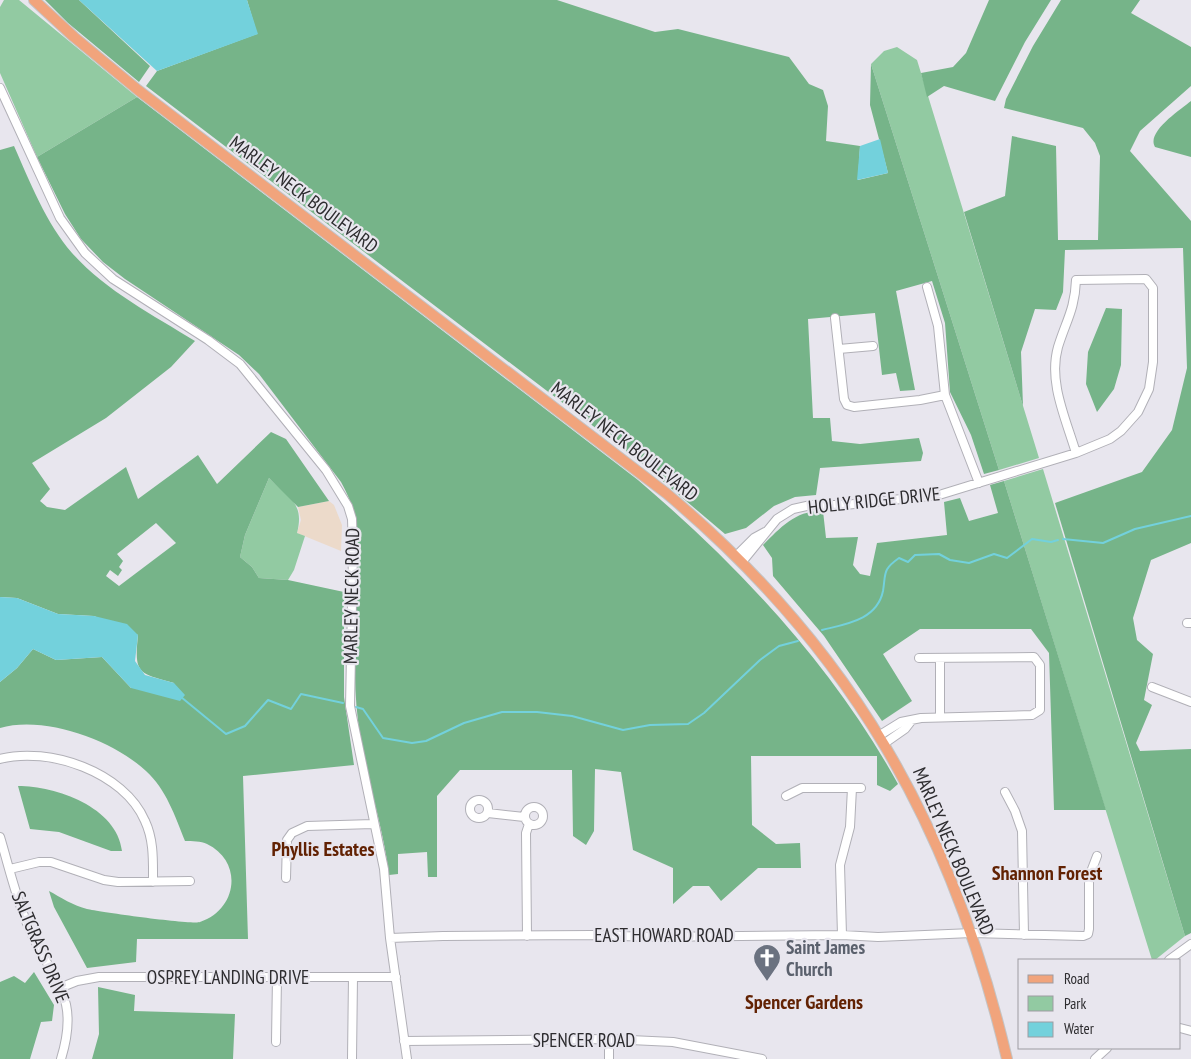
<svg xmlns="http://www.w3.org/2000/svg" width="1191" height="1059" viewBox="0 0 1191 1059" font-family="'PT Sans Narrow',sans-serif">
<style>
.industrial{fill:#ecdaca}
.green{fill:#92caa2}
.forest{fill:#76b489;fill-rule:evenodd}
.water{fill:#73d1dc}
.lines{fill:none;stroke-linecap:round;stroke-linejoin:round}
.stream{stroke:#73d1dc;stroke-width:2}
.minor-casing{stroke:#b1b0b7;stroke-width:10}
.major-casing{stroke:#c4c4c5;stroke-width:12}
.minor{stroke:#fff;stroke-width:8}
.major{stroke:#f1a47c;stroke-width:10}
.labels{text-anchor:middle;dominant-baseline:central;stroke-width:4.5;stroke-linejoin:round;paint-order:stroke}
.street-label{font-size:19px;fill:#2d2c2f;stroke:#e8e6ee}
.worship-label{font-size:19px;font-weight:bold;fill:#5b616d;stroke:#e8e6ee;text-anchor:start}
.neighbourhood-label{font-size:20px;font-weight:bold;fill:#622203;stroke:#e8e6ee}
</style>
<rect width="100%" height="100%" fill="#e8e6ee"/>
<path class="industrial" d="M329,501L334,505L342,525L341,551L297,533L301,520L298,507Z"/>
<path class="green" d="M4,0H19L137,97L37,157L0,73V7Z
M897,47L917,60L1039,458L999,470L871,64L884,51Z
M1043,469L1185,936L1155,960H1152L1004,481Z
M269,478C288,497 305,503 297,533L305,536L294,570L288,580L259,578L252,567L240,557L245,535Z"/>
<path class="forest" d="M45,0H79L150,66L139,82L68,23Z
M247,0H557L655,32L678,29L789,57L809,84L823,90L828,106L826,141L860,146L858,180L888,173L870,105L871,64L999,470L984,474L971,435L950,392L945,323L932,281L896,291L915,390L900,391L896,373L882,375L875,313L808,319L813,418H830L832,441L860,444L919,438L923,453L921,461L820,468L816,495L795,497L774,506L746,528L725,534L639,461L146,86L157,71L257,34Z
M989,0H1051L1025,42L995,101L944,86L927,97L921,73L953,67L966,53Z
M1061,0H1140L1131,13L1191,47V86L1140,131L1130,151L1191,221V543L1151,560L1133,618L1137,640L1153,654L1144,700L1152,705L1136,743L1140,751L1191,749V933L1185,936L1055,503L1142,472L1172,430L1187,368L1183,248L1065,250L1063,292L1056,310L1035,309L1021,352L1023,406L964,212L1005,196L1012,136L1056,146L1058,240H1098L1100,156L1095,143L1083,128L1004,108L1006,99L1033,46Z
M137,97L638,480C740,567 833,666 898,784L890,791L877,785V756H751L752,825L776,844L800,843L801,868H758L721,901L709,886H693L673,904V868L633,850L621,772L595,769L594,831L586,845L573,836L572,770H460L437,796V877H428L427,852L398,854V874L389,875C383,823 364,773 358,721C351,662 357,601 358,541C357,518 352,502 341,482L259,374L239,355L125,279L103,262L81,239L65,214L37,157Z
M1191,101V157L1155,147C1146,132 1180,110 1191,101Z
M14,146C30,182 46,223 72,253C106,291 153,315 195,341L171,367L106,418L32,463L50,489L40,501L47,507L65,510L126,467L138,499L198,455L217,484L271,432L286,439L329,501L298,507L269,478L245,535L240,557L252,567L259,578L288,580L344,592V697L354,765L243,776L248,939H137L136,962L87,968L54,907L49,891C60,897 74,906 87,909C100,912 193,925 200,922C237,910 244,862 207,844C201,841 192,841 185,841C175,816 166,789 146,771C113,740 44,715 0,728V682L17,668L33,649L56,660L102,657L131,688L174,683C138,673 134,674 138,635L94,616L58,614L17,598L0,597V150ZM156,523L176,543L119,586L106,576L110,570L118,576L122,570L119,567L123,561L117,554Z
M1106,308L1122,309L1121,365L1114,389L1097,412L1086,384L1088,352Z
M1004,481L1106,810H1054L1049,653L1031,629H920L883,654L912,701L882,721L824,636L773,576L772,558L763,545C781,527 796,510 823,511L826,538L858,537L853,565L860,574L870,576L877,543L947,535L944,502L960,498L969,521L998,513L990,485Z
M18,786C56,786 117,807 122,851H111L59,832L30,829Z
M34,972L54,1005L52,1021L41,1022L30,1059H0V982L14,976L25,983Z
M98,987L135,995L134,1011L235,1014L233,1059H92L99,1034Z"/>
<path class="water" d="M79,0H247L258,34L157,71Z
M880,139L888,173L857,180L860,146Z
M0,597L17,598L58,614L94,616L127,624L138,635L135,661L145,675L174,683L185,695L180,701L131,688L102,657L56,660L33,649L17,668L0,682Z"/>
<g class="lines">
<path class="stream" d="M1063,539L1103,543L1135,529L1191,516
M822,630C846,624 877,620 883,591C886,573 882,570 899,558L908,562L915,555L939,554L950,560L969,563L994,554L1007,558L1032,539L1051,542L1058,540
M181,697L226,734L245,726L268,700L291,709L301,694L343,703
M356,707L363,709L383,738L412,743L426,741L464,723L502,712H537L572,716L623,730L650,725L688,724L704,713L760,660L779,646L798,641"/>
<defs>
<path id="minor" d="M0,88L60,218L85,253L113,279L208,340L240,364L326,470L348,506L352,519L353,551L350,706L384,869L390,938L407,1059
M927,287L938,326L945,395L979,483
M835,318L844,399L847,405L854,407L920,400L945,395
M839,349L873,346
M736,556L754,538L765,532
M742,562L777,519L793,509L811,505H845L939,495L1076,453L1110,439L1121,431L1138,412L1149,389L1153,362V288L1146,279L1076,280C1075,309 1066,321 1058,347C1048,382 1066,419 1076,453
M1187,623H1191
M1152,687L1191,702
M940,717V658
M880,735L901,722L921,718L1032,715L1040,710V665L1034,657L919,658
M885,743L905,729L912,720
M0,759C49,746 124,772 145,821C154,840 153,861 153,882
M1005,792L1015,811L1022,831L1024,935
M786,796L802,788H861
M470 809a9 9 0 1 1 18 0a9 9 0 1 1-18 0Z
M525 816a9 9 0 1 1 18 0a9 9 0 1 1-18 0Z
M488,813L524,817
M0,837C9,867 16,899 29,928C52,982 81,994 61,1059
M10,869L39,862H51L104,880L118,882L190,881
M286,878L287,840L292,833L307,826L373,824
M842,935L840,865L850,827L852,788
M527,936L526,833L529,824
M390,938L443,936L592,935L650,937L842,935L878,937L972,933L1083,936L1088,934L1089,929V877L1097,856
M1169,960L1191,944
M62,987L77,981L99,977H396
M1180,1028L1191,1031
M609,1039V1059
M404,1041L609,1039L673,1042L762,1059
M276,1042L277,977
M352,1059L353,977
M1095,1059L1107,1048"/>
<path id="major" d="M34,0L74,37L138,90L666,493C851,648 952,826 1007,1059"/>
</defs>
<use href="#minor" class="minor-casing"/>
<use href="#major" class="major-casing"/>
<use href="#minor" class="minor"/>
<use href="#major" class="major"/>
</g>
<defs>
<symbol id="church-pin" viewBox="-11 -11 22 30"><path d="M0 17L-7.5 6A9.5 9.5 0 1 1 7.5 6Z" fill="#6b7280" stroke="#e8e6ee"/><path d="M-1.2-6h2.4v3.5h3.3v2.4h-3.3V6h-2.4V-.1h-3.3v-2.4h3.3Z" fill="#fff"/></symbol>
</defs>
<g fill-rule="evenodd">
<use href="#church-pin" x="751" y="942" width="32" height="43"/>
</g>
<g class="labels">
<g class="street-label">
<text transform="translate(304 194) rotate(37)">MARLEY NECK BOULEVARD</text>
<text transform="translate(625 441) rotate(38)">MARLEY NECK BOULEVARD</text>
<text transform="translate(874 500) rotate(-6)">HOLLY RIDGE DRIVE</text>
<text transform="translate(351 596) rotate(-89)">MARLEY NECK ROAD</text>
<text transform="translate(954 851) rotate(67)">MARLEY NECK BOULEVARD</text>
<text x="664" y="935">EAST HOWARD ROAD</text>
<text transform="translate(41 947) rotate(67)">SALTGRASS DRIVE</text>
<text x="228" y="977">OSPREY LANDING DRIVE</text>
<text x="584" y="1040">SPENCER ROAD</text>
</g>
<g class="worship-label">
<text x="786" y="947">Saint James<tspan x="786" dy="22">Church</tspan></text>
</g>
<g class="neighbourhood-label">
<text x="323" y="849">Phyllis Estates</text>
<text x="1047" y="873">Shannon Forest</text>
<text x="804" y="1002">Spencer Gardens</text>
</g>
</g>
<rect x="1018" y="959" width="162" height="90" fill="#e8e6ee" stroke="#9d9ca2"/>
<rect x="1028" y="975" width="25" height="8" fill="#f1a47c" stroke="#9d9ca2"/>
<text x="1064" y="984" font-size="15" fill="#2d2c2f">Road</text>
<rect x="1028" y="996" width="25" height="15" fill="#92caa2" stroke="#9d9ca2"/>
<text x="1064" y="1009" font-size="15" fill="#2d2c2f">Park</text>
<rect x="1028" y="1022" width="25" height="15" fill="#73d1dc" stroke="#9d9ca2"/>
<text x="1064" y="1034" font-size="15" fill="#2d2c2f">Water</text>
</svg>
